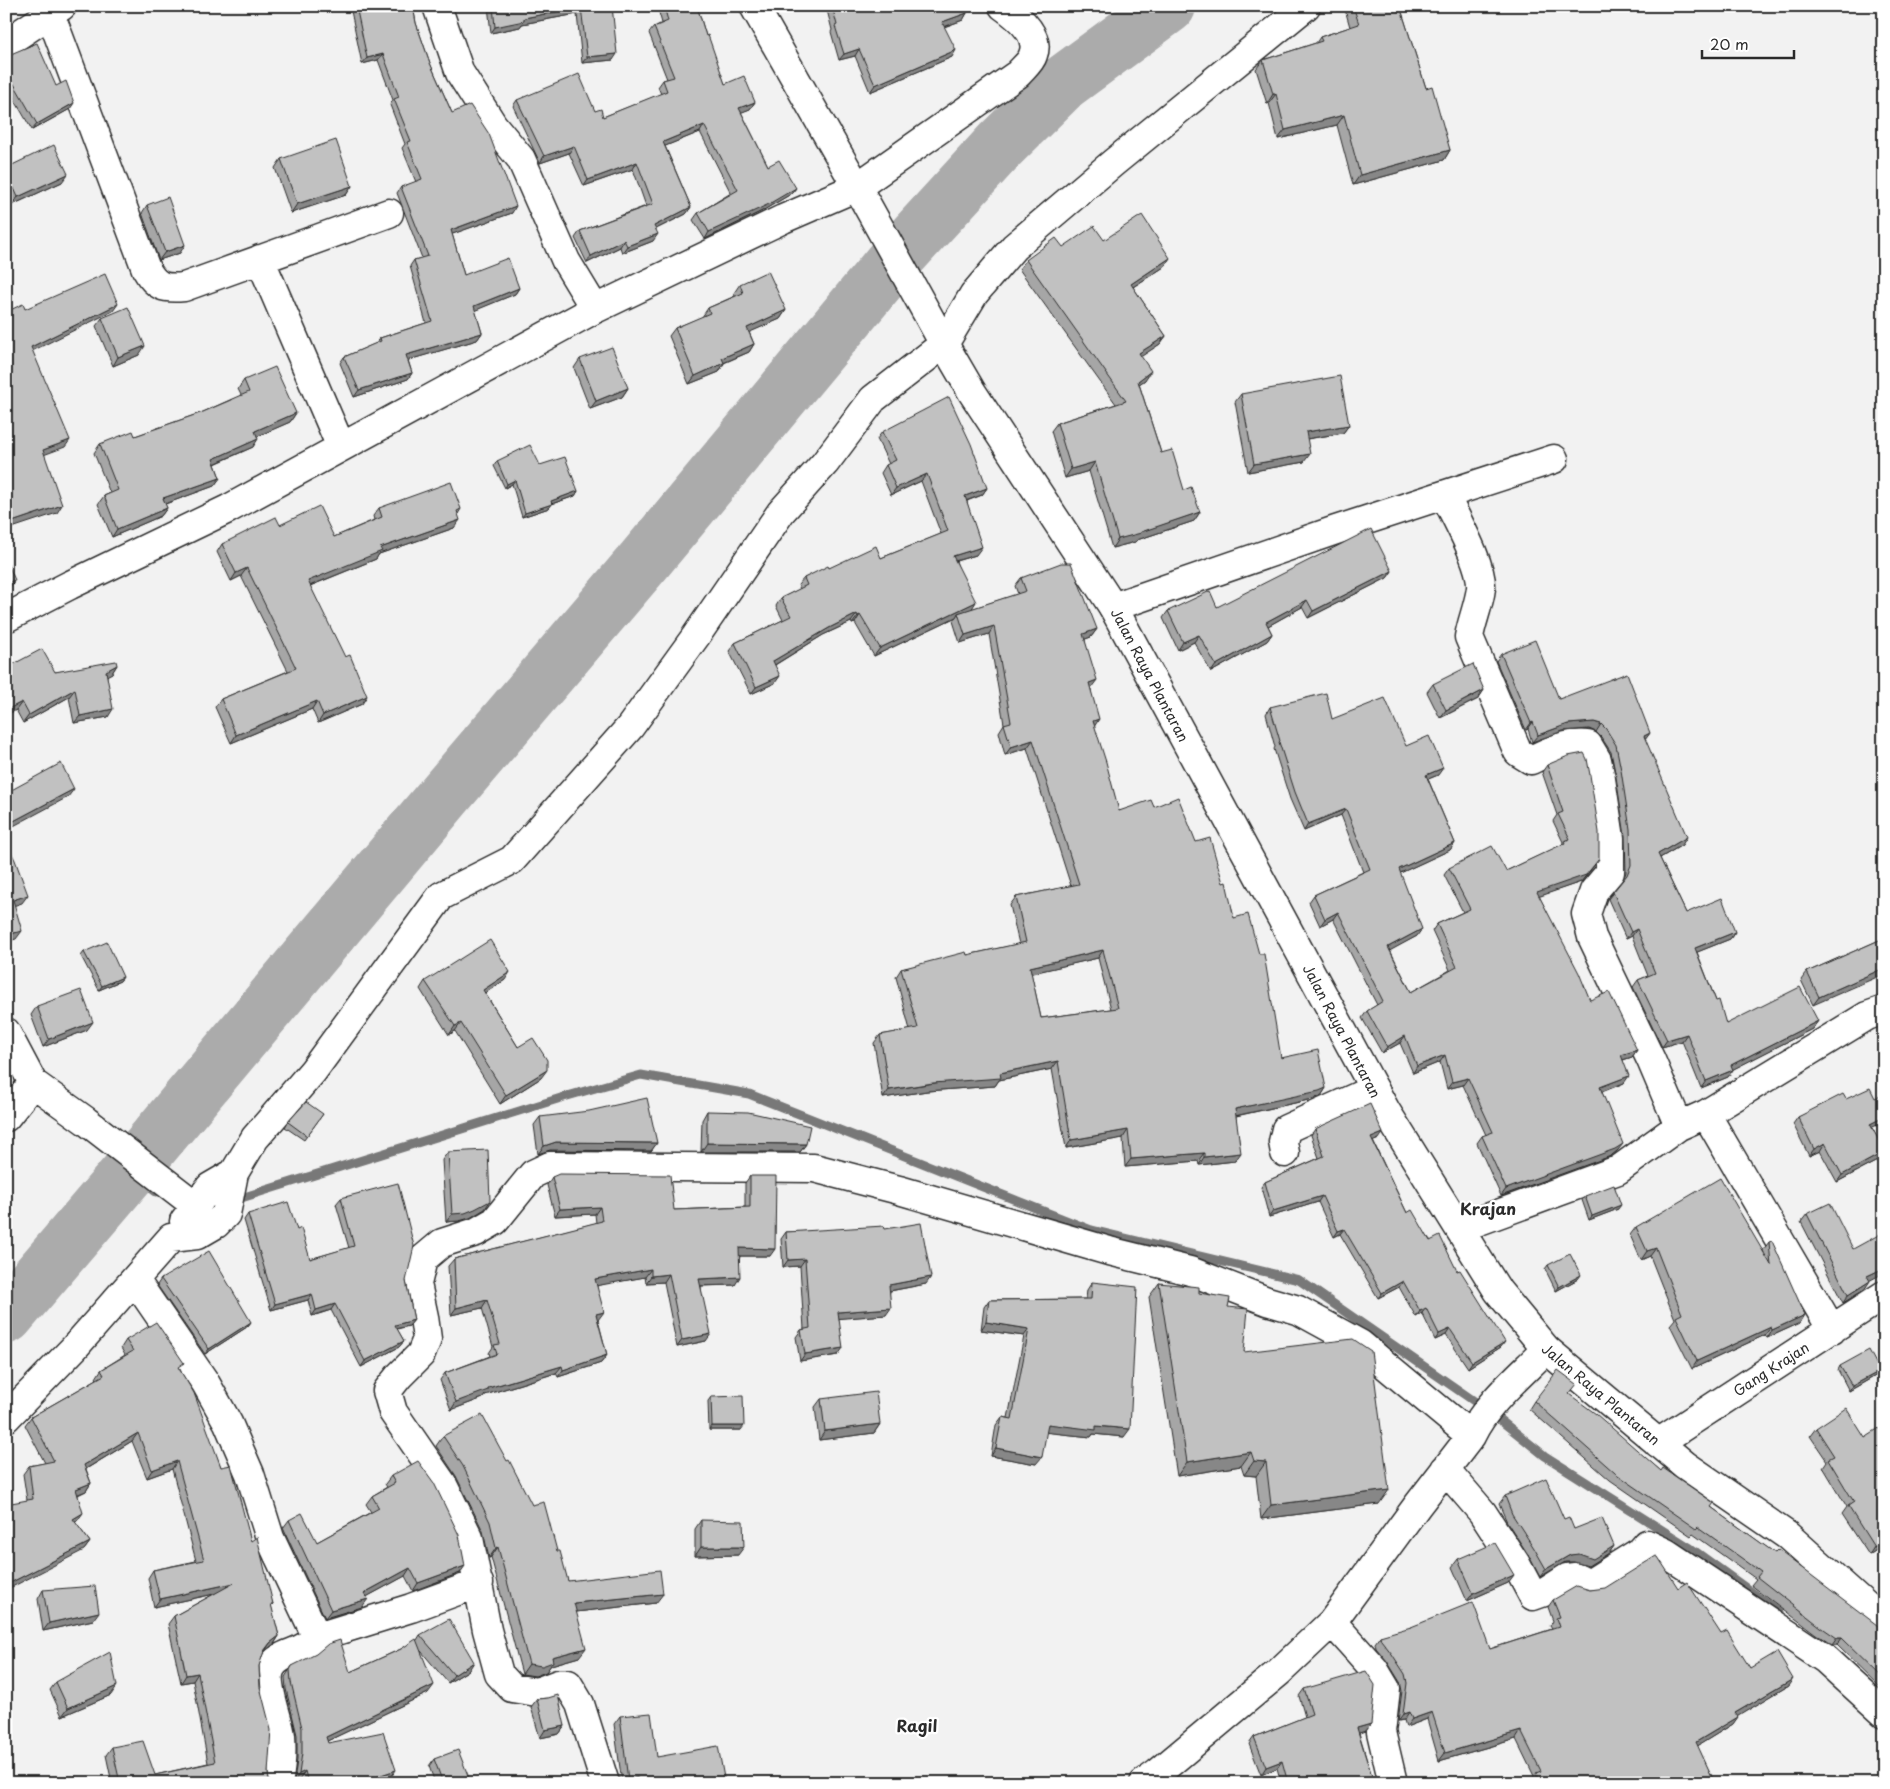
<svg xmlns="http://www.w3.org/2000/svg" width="1890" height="1789" viewBox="0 0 1890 1789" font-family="'Playpen Sans',sans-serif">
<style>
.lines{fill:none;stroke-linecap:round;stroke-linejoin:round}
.stream{stroke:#787878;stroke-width:9}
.river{stroke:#ababab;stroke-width:56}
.minor-casing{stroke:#2b2b2b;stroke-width:31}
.major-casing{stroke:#2b2b2b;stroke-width:31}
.minor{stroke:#fff;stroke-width:28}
.major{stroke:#fff;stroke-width:28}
.wall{fill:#a6a6a6;stroke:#2b2b2b;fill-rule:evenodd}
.shaded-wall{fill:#878787;stroke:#2b2b2b}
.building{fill:#c1c1c1;stroke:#2b2b2b;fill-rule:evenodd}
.labels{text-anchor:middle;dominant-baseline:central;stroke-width:4.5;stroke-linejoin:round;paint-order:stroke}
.street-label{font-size:14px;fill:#2b2b2b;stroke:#fff}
.quarter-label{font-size:16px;font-weight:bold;fill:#2b2b2b;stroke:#fff}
</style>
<rect width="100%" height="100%" fill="#f2f2f2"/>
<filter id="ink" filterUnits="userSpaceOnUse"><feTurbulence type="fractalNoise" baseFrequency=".02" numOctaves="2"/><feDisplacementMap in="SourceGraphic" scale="10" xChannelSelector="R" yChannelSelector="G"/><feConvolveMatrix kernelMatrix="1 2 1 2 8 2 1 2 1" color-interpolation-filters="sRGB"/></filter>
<g filter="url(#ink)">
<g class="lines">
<path class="stream" d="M129,1172L156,1192
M203,1215L209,1208L564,1097L641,1075L749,1094L1091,1230L1299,1280L1490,1412L1545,1456L1689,1547L1779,1612"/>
<path class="river" d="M6,1316L129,1172L444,796L644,561L891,264L1000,145L1063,83L1168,6"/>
<defs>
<path id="minor" d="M46,6L50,13L146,269C156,287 164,289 184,287L389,213
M6,43L62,6
M260,259L341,447
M595,309L783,219L857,187L1018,74C1023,68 1031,62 1033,55C1041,35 1017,16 1003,6
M1445,495C1455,517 1483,565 1481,588C1479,605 1472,620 1469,637L1518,752L1531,760C1550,751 1566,742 1588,745L1597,760L1601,779L1610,838V872L1594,891L1586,914L1592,937L1651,1060L1679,1126
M1113,607L1336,530L1554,459
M6,618L70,585L228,509L595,309L566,261L521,159L493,125L460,73L437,6
M6,1032L33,1083L86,1121L195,1205
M1706,1114L1832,1330
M6,1117L33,1083
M1285,1153L1283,1142L1286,1129L1374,1089
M184,1221L210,1187L234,1173
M1460,1228L1618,1170L1679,1126L1706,1114L1867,1016L1884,1010
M135,1280L205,1382L228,1423L250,1474L270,1538L314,1631V1638
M6,1418L74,1348L171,1238L197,1235L216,1224L226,1214L234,1173L255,1138L313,1071L441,896L512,860L630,727L696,636L781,512L825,463L873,399L944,344L974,294L1014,247L1113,163L1306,6
M1658,1443L1884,1295
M1445,1469L1482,1512L1516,1564L1533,1596L1547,1591L1567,1578L1575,1577L1585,1582H1592L1641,1551L1647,1544L1666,1553L1825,1659L1884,1713
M1332,1622L1374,1669L1386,1689L1381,1732L1393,1783
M278,1783C281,1769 282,1750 281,1736C279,1719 263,1683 271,1668C279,1651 303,1655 314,1638L411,1608L479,1583
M605,1783L580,1704L568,1684H558L537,1692L512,1688L499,1674L487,1630L469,1538L442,1483L393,1412L387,1391L399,1376L421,1354L427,1339L424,1317L417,1284L423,1259L442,1243L476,1232L495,1221L533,1174L550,1166L814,1168L899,1190L1109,1251L1190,1271L1267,1301L1298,1310L1360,1344L1471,1436
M1144,1783L1158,1773L1279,1672L1332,1622L1417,1506L1471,1436C1487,1402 1520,1376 1546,1349"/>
<path id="major" d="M754,6L857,187L944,344L972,392L1113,607L1386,1111L1498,1291L1546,1349L1685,1465L1788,1536L1884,1622"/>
</defs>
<use href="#minor" class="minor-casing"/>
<use href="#major" class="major-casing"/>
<use href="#minor" class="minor"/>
<use href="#major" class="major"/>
</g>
<path class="wall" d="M350,6H413L416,23L430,63L452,113L512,213L452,234L464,275L519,288L515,294L475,310L482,333L477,340L408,360L412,373L408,379L354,397L340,363L344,357L377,343L380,338L426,323L410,266L414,260L422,258L397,193L401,187L416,182L402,148L405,144L390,105L393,100L378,60L362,64Z
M488,6H612L613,60L582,63L577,14L522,24L520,27L491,33Z
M657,6H697L706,36L725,84L755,102L750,109L741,112L768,166L796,188L791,194L762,211L705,239L693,220L698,213L731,193L700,132L665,146L691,207L686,214L656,229L653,241L622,253L620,247L587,263L575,238L580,231L646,206L633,169L584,186L569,153L540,163L513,106L517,100L595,111L603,117L661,94L658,87L663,80L667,79L649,33L654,27L662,23Z
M826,6H965L967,13L963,20L944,27L952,57L870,92L855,56L839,60L831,32L832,30Z
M1344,6H1400L1426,88L1450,150L1444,160L1353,185L1337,125L1278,139L1269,103L1267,104L1256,69L1263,60L1316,43L1320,37L1350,27Z
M6,56L56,86L70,109L32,130L6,85Z
M281,159L352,186L346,195L291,213L275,168Z
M6,168L62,182L12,205L6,192Z
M147,205L180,253L159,260L142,213Z
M1104,240L1164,267L1133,287L1166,336L1160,344L1141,356L1145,380L1139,384L1161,453L1184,490L1200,512L1194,521L1137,540L1135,542L1112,548L1089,471L1065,478L1051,431L1057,423L1116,404L1019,269L1026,260Z
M740,284L786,310L780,319L749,332L754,344L749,352L724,363L719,372L689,384L669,336L675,328L702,317L708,308L735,296L734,293Z
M102,318L139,355L113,366L96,326Z
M580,359L628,388L622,397L590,409L574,368Z
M244,380L296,413L290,422L257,436L253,447L215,464L220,478L214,486L165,504L167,508L161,516L112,537L98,504L104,496L110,493L94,453L100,444L135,436L203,412L241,395L238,389Z
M1241,394L1349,425L1343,433L1307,439L1304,462L1248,472L1235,402Z
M882,432L987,488L982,495L967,501L976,555L956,561L971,609L1018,594L1015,586L1021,578L1097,629L1091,637L1085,639L1091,688L1094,726L1119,811L1154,807L1196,842L1234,918L1281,1058L1326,1088L1321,1096L1313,1099L1236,1116L1235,1161L1199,1165L1198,1161L1125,1167L1123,1138L1066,1148L1052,1069L999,1080L995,1086L927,1091L883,1098L874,1043L880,1035L910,1030L896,977L901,969L1019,944L1010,905L1016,897L1071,886L1027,748L1005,755L999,732L1004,724L989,634L960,643L953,621L956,617L874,656L855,623L852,624L851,622L823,635L775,665V683L751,694L729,651L735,643L783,620L776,606L781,598L800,589L798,585L804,578L829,568L881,558L941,534L921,481L891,495L881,473L886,465L889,464L877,439ZM1098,958L1111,1009L1041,1018L1031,973Z
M497,461L540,465L578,491L575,496L552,504L549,508L522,517L512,484L505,488L494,466Z
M379,508L461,509L458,514L454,528L379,554L376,559L310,586L362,704L318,723L312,709L231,743L215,707L221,699L288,671L241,576L231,581L217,552L222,544L280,525L334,537L374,520L373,516Z
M1392,571L1387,578L1308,618L1302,607L1268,626L1272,634L1267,641L1211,672L1194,642L1178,650L1163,618L1168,611L1217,607Z
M1501,654L1559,699L1650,733L1645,739L1682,845L1660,858L1686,913L1735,932L1730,939L1697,952L1716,1001L1726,1024L1818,1021L1812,1029L1733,1069L1728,1077L1701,1088L1682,1041L1662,1047L1633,987L1638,980L1648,976L1632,936L1626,939L1608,899L1623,880L1626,872L1625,836L1616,777L1611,752L1601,737L1596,732L1589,729L1563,731L1532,742L1528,729L1526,730L1496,661Z
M117,665L112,673L107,675L108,717L74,723L69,697L23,723L16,710L6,715L55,672Z
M1433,684L1484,690L1478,699L1440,718L1427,692Z
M1270,707L1332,719L1406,746L1438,775L1428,779L1455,843L1450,850L1400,873L1417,936L1390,950L1411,992L1450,970L1432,931L1437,924L1463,912L1444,875L1449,868L1506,871L1562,845L1563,842L1553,821L1557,815L1542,772L1547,765L1594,866L1581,882L1539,896L1590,1000L1637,1050L1632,1057L1623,1060L1624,1083L1602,1092L1618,1150L1611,1156L1501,1196L1477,1143L1482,1136L1486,1135L1463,1085L1447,1089L1440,1062L1413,1073L1400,1043L1382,1053L1362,1018L1367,1011L1377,1005L1333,919L1320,926L1309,902L1314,895L1363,872L1341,815L1304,831L1290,799L1274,749L1275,747L1266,714Z
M1884,938L1813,1005L1801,980L1807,972Z
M84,952L123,977L120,981L99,990L81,956Z
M505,980L485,993L518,1047L541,1078L500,1104L455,1031L449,1035L420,989L425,981Z
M37,1006L87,1030L43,1047L31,1015Z
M1846,1099L1872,1128L1884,1150V1153L1879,1160L1837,1182L1820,1151L1809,1156L1793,1124L1798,1117Z
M707,1111L806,1144L800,1152H701L702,1120Z
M323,1114L304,1140L285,1127L288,1122Z
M540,1117L657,1143L651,1151L550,1150L538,1154L534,1125Z
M1315,1129L1379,1139L1373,1141L1407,1213L1457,1271L1501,1347L1468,1368L1446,1335L1435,1340L1422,1313L1416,1317L1399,1287L1378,1298L1340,1234L1334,1237L1318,1202L1269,1217L1261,1187L1265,1182L1319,1158L1311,1135Z
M448,1152L485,1209L470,1218L459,1221L446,1222L442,1160Z
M750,1176L770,1256H740L735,1285L701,1286L706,1341L677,1347L664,1282L646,1283L645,1277L597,1285L598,1320L607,1355L601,1363L558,1377L556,1373L485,1395L483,1398L451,1410L440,1380L445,1373L490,1356L489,1353L493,1347L482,1308L451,1315L448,1266L454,1259L596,1223L595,1214L555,1216L547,1185L552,1177L674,1210L745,1207V1183Z
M1585,1196L1618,1209L1589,1220L1582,1200Z
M341,1198L406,1281L414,1320L409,1326L397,1329L404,1341L399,1347L361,1367L331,1310L312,1316L308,1300L271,1310L244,1220L248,1214L297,1230L310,1259L349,1248L336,1204Z
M1807,1214L1853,1249L1869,1280L1864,1290L1843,1303L1801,1222Z
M1636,1227L1764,1253L1763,1250L1769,1242L1800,1323L1767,1338L1765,1335L1692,1369L1670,1325L1675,1319L1650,1256L1641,1260L1630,1235Z
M885,1229L926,1284L890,1291L886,1315L839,1318L838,1355L800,1361L796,1337L801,1330L804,1329L800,1266L783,1267L781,1239L786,1232Z
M1548,1265L1578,1279L1556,1291L1545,1269Z
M161,1279L251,1322L247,1327L205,1354L157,1285Z
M1092,1282L1124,1437L1093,1434L1091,1437L1046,1432L1036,1464L991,1456L996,1425L1002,1417L1008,1418L1024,1336L981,1330L984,1307L989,1300L1086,1299L1087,1290Z
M1159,1283L1199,1293L1228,1307L1244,1352L1379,1504L1261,1519L1256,1476L1244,1475L1241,1466L1177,1476L1149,1297Z
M126,1340L180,1369L221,1467L251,1541L273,1604L271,1606L279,1636L274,1644L263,1652L259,1666L268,1773L269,1781L271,1783H112L106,1755L112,1747L155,1775L208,1763L193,1681L181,1683L168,1624L174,1616L214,1594L154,1607L148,1578L153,1570L196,1561L172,1469L147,1478L132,1441L86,1469L91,1483L86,1491L78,1495L77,1521L75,1522L90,1542L84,1550L27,1500L23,1474L29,1466L45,1463L25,1425L31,1417L97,1379L96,1378L101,1370L125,1355L121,1348Z
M1840,1366L1877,1375L1849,1391L1838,1370Z
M1569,1395L1661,1471L1884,1632V1691L1837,1645H1832L1816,1634L1751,1585L1756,1579L1693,1534L1691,1536L1610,1480L1529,1409L1534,1401Z
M711,1397L741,1430H709L708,1401Z
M821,1399L880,1424L874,1433L819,1440L815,1407Z
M1816,1428L1865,1438L1884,1545L1869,1555L1842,1514L1847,1507L1823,1467L1827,1461L1810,1436Z
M443,1436L532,1505L557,1551L568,1581L656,1603L576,1612L579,1657L551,1665L546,1672L535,1676L522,1674L491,1557L489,1558L483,1531L456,1476L436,1446Z
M391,1476L460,1573L413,1591L405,1576L366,1597L362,1607L325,1618L283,1528L289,1520L317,1542L371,1512L366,1504L372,1496L387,1487L385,1484Z
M1505,1496L1564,1519L1574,1529L1614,1546L1609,1553L1588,1566L1574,1562H1565L1540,1577L1529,1556L1507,1522L1499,1504Z
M701,1520L738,1555L695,1556V1529Z
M1458,1559L1508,1583L1467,1601L1452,1567Z
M1678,1588L1721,1634L1750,1668L1788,1686L1737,1716L1733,1724L1697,1746L1714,1781L1712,1783H1524L1531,1781L1534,1776L1516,1739L1439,1761L1427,1719L1406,1727L1404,1720L1398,1721L1402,1691L1400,1682L1387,1661L1376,1648L1375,1643L1380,1636L1490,1649L1552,1629L1550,1626L1553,1621L1548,1607L1553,1600L1590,1590Z
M43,1590L93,1620L43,1631L38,1599Z
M420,1635L469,1670L448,1683L421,1651L428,1693L327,1741L328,1743L391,1777L379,1781L380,1783H301L300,1779L294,1782L297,1760V1735L286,1689L285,1677L292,1666L350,1672L401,1649L417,1640Z
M56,1682L111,1695L62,1716L50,1690Z
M1304,1689L1371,1724L1366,1731L1359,1733L1374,1783H1281L1277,1768L1261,1775L1249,1744L1254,1737L1305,1717L1299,1696Z
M548,1698L565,1726L559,1734L540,1738L531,1707L537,1699Z
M620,1716L657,1757L725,1783H622L614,1724Z
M434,1759L471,1783H435L429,1766Z"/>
<path class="shaded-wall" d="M581,7L577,14L522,24L520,27L491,33L495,27L524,18Z
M967,13L963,20L938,29L942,22Z
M859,49L855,56L839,60L844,54Z
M956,50L952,57L870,92L875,85Z
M383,54L378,60L362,64L367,58Z
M617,54L613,60L582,63L587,57Z
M1273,94H1276L1269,103L1267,104Z
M755,102L750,109L735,115L739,108Z
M74,103L70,109L32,130L37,124Z
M1344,115L1337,125L1278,139L1285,130Z
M704,125L700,132L658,149L663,142Z
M574,146L569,153L540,163L544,156Z
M1450,150L1444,160L1353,185L1360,175Z
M637,162L633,169L584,186L588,180Z
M68,174L62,182L12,205L18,197Z
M352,186L346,195L291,213L297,204Z
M796,188L791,194L762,211L705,239L709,232Z
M516,206L512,213L447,236L451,230Z
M691,207L686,214L650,232L654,226Z
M658,234L653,241L622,253L627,246Z
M624,240L620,247L587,263L591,256Z
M185,245L180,253L159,260L165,252Z
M1170,258L1164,267L1125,292L1131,284Z
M519,288L515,294L469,313L474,306Z
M118,304L113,311L26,354L31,347Z
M786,310L780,319L741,336L747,328Z
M482,333L477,340L402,362L406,355Z
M1166,336L1160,344L1133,362L1139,353Z
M754,344L749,352L716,366L722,358Z
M145,346L139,355L113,366L118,357Z
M724,363L719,372L689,384L695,376Z
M1151,371L1145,380L1132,389L1138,381Z
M412,373L408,379L354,397L359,390Z
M628,388L622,397L590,409L596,401Z
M296,413L290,422L249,440L255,431Z
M1349,425L1343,433L1300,440L1306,432Z
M258,439L253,447L207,467L213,459Z
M70,440L65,447L38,457L43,450Z
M1310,454L1304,462L1248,472L1254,464Z
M1095,462L1089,471L1065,478L1071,469Z
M927,474L921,481L891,495L896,488Z
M220,478L214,486L157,507L163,498Z
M515,480L512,484L505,488L507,484Z
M987,488L982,495L960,503L965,496Z
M578,491L575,496L548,505L551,501Z
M552,504L549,508L522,517L525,513Z
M62,505L57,513L6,530V524Z
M167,508L161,516L112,537L117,529Z
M1200,512L1194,521L1137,540L1135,542L1112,548L1118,539Z
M460,520L454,528L379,554L376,559L302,589L308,581L380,548Z
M982,547L976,555L948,563L953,556Z
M247,568L241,576L231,581L236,573Z
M1392,571L1387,578L1308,618L1313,611Z
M15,580L10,587L6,589V583Z
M1307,600L1302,607L1261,630L1266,622Z
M976,602L971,610L958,613L956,617L874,656L880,648Z
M857,614L851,622L823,635L768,669L773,661L829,628Z
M860,615L855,623L852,624L858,616Z
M994,626L989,634L960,643L965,635Z
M1097,629L1091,637L1077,642L1083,634Z
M1272,634L1267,641L1211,672L1216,665Z
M1199,635L1194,642L1178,650L1183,642Z
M117,665L112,673L101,679L106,671Z
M780,676L775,683L751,694L756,687Z
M1097,680L1091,688L1084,691L1089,683Z
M75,689L69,697L23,723L29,715Z
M1484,690L1478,699L1440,718L1446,710Z
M367,696L362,704L318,723L323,715Z
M317,701L312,709L231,743L236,735Z
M22,702L16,710L6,715V710Z
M113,709L108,717L74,723L80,716Z
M1099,719L1094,727L1093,721Z
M1533,722L1528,729L1526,730L1531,723Z
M1594,722L1601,724L1596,732L1589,729L1563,731L1532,742L1538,735L1568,724Z
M1650,733L1645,740L1644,736Z
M1033,740L1027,748L1005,755L1011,747Z
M1443,768L1438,775L1421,782L1426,775Z
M74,789L68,797L6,830V825Z
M1346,809L1341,815L1304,831L1308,824Z
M1687,837L1682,845L1653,862L1658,854Z
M1455,843L1450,850L1394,876L1399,869Z
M1599,859L1581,882L1532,899L1537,892Z
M28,895L22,903L7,908L13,900Z
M1338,912L1333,919L1320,926L1325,919Z
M1422,929L1417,936L1384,954L1388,947Z
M1637,929L1632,936L1626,939L1631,932Z
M22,931L16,939L6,942V935Z
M1735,932L1730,939L1690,955L1695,948Z
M1103,950L1098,958L1024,975L1030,967Z
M1884,968V974L1813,1005L1819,997Z
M510,972L505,980L477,998L483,990Z
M123,977L120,981L99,990L102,986Z
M1818,1021L1812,1029L1726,1073L1731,1065Z
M93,1022L87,1030L43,1047L49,1039Z
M461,1023L455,1031L449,1035L455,1026Z
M1687,1034L1682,1041L1662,1047L1667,1040Z
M1405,1036L1400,1043L1382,1053L1387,1047Z
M1637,1050L1632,1057L1616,1062L1621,1055Z
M1445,1055L1440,1062L1413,1073L1417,1066Z
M1058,1061L1052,1069L999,1080L995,1086L927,1091L883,1098L889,1090L1000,1073Z
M547,1070L541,1078L500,1104L506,1095Z
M1733,1070L1728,1077L1701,1088L1706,1081Z
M1629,1076L1624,1083L1595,1094L1600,1087Z
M1468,1078L1463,1085L1447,1089L1452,1082Z
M1326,1088L1321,1096L1313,1099L1230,1117L1235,1109Z
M1884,1117V1122L1864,1131L1870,1124Z
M1128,1130L1123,1138L1066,1148L1071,1140Z
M1383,1133L1379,1139L1367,1144L1371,1138Z
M556,1142L657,1143L651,1151L550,1150L538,1154L544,1146Z
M707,1143L806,1144L800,1152H701Z
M1825,1143L1820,1151L1809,1156L1814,1149Z
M1623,1144L1618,1150L1611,1156L1501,1196L1506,1189Z
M1884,1152L1879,1160L1837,1182L1842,1175Z
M1204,1153L1198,1161L1125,1167L1131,1159Z
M1241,1153L1235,1161L1199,1165L1204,1157Z
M1322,1196L1318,1202L1269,1217L1273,1211Z
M490,1201L485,1209L470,1218L459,1221L446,1222L452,1214Z
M1621,1205L1618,1209L1589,1220L1592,1216Z
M600,1207L595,1214L555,1216L560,1209Z
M1344,1229L1340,1234L1334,1237L1338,1231Z
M739,1248L775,1249L770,1256H734Z
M1656,1248L1650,1256L1641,1260L1647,1251Z
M805,1259L800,1266L783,1267L788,1260Z
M1884,1268V1273L1861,1285L1867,1276Z
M651,1269L645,1277L590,1287L595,1279Z
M669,1274L664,1282L646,1283L651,1276Z
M1581,1275L1578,1279L1556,1291L1559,1287Z
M740,1277L735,1285L694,1286L699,1279Z
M931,1277L926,1284L884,1292L889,1285Z
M1403,1281L1399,1287L1378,1298L1382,1293Z
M1870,1281L1864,1290L1843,1303L1848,1295Z
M312,1294L308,1300L271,1310L275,1304Z
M487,1300L482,1308L451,1315L456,1308Z
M335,1304L331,1310L312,1316L316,1310Z
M891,1308L886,1315L833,1319L838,1312Z
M1426,1308L1422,1313L1416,1317L1420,1311Z
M604,1312L598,1320L591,1322L596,1314Z
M1805,1315L1800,1323L1767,1338L1772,1330Z
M414,1320L409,1326L390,1330L395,1325Z
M251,1322L247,1327L205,1354L209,1349Z
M986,1322L1029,1329L1024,1336L981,1330Z
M1771,1327L1765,1335L1692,1369L1697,1361Z
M1450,1329L1446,1335L1435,1340L1439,1334Z
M711,1334L706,1341L677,1347L682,1340Z
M404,1341L399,1347L361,1367L365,1361Z
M1505,1342L1501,1347L1468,1368L1472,1362Z
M843,1348L838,1355L800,1361L805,1354Z
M607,1355L601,1363L558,1377L563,1370Z
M562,1366L556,1373L485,1395L483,1398L451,1410L456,1402L488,1388Z
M1880,1371L1877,1375L1849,1391L1852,1386Z
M880,1424L874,1433L819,1440L825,1431Z
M1048,1424L1096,1426L1130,1429L1124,1437L1093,1434L1091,1437L1042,1432Z
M712,1426H744L741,1430H709Z
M138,1433L132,1441L79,1473L84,1465Z
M996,1448L1042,1457L1036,1464L991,1456Z
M1251,1452L1241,1466L1177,1476L1187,1462Z
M177,1461L172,1469L147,1478L152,1470Z
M1254,1461L1266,1462L1256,1476L1244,1475Z
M91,1483L86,1491L71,1497L76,1489Z
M1389,1490L1379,1504L1261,1519L1271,1505Z
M83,1513L77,1521L67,1527L73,1519Z
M1884,1541V1545L1869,1555L1874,1547Z
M90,1542L84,1550L6,1590V1585Z
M1614,1546L1609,1553L1588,1566L1574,1562H1565L1540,1577L1546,1569L1570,1555Z
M498,1547L491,1557L489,1558L496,1548Z
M701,1547H744L738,1555L695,1556Z
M465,1566L460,1573L413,1591L418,1583Z
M410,1568L405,1576L359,1601L364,1593Z
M1514,1575L1508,1583L1467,1601L1473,1593Z
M234,1583L228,1591L154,1607L160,1599Z
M663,1594L656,1603L567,1613L574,1603Z
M368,1599L362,1607L325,1618L331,1610Z
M99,1612L93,1620L43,1631L49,1623Z
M279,1636L274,1644L265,1651L270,1643Z
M1837,1638H1842L1837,1645H1832Z
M586,1648L579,1657L551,1665L546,1672L535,1676L522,1674L529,1664L552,1657Z
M474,1662L469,1670L448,1683L454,1675Z
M198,1673L193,1681L181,1683L186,1675Z
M1793,1679L1788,1686L1730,1721L1735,1713Z
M434,1685L428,1693L321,1744L326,1737Z
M117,1686L111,1695L62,1716L68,1708Z
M1409,1712L1404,1720L1398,1721L1403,1714Z
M1432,1712L1427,1719L1406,1727L1412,1719Z
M1738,1717L1733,1724L1691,1750L1696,1742Z
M1371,1724L1366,1731L1352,1735L1357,1728Z
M565,1726L559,1734L540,1738L545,1730Z
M1521,1731L1516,1739L1439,1761L1445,1753Z
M1282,1761L1277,1768L1261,1775L1266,1767Z
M396,1770L391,1777L375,1783L378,1776Z
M305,1771L300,1779L294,1782L299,1774Z
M637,1777L633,1783H626L628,1780Z"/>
<path class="building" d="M356,6H413L416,23L430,63L452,113L470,105L489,134L516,206L451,230L464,275L508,258L519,288L474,306L482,333L406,355L412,373L359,390L344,357L381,341L380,338L432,321L414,260L428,256L401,187L422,179L407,142L411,141L394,99L399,97L383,54L367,58Z
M493,6H612L617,54L587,57L581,7L524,18V21L495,27Z
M664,6H697L706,36L708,35L725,84L744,76L755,102L739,108L768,166L779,160L796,188L767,205L709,232L698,213L738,190L704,125L663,142L691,207L654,226L658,234L627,246L624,240L591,256L580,231L653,204L637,162L588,180L574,146L544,156L517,100L579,74L595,111L601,109L603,117L667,91L663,80L674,77L654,27L668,21Z
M832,6H965L967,13L942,22L956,50L875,85L859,49L844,54L835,26L837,25Z
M1353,6H1400L1426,88L1432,86L1450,150L1360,175L1344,115L1285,130L1276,94H1273L1263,60L1322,41L1320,37L1359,24Z
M37,43L56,86L66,81L74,103L37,124L6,70V56Z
M336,140L352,186L297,204L281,159Z
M54,145L68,174L18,197L6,171V168Z
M168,197L185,245L165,252L147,205Z
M1142,215L1170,258L1131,284L1166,336L1139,353L1151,371L1138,381L1161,453L1172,450L1184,490L1191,487L1200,512L1141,532V533L1118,539L1095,462L1071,469L1057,423L1126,401L1026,260L1056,238L1063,247L1094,226L1104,240Z
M768,271L786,310L747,328L754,344L722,358L724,363L695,376L675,328L710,313L708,308L743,293L740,284Z
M105,274L118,304L31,347L70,440L43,450L62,505L6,524V312L23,304L25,309Z
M128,307L145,346L118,357L102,318Z
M612,347L628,388L596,401L580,359Z
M275,367L296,413L255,431L258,439L213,459L220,478L163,498L167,508L117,529L104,496L118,490L100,444L133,431L135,436L203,412L249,392L244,380Z
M1340,376L1349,425L1306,432L1310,454L1254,464L1241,394Z
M949,397L971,444L987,488L965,496L982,547L953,556L976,602L880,648L860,615L858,616L857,614L829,628L773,661L780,676L756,687L735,643L791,616L781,598L807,585L804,578L828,566L829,568L876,546L881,558L948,531L927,474L896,488L886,465L896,460L882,432Z
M530,445L540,465L565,457L578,491L551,501L552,504L525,513L515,480L507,484L497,461Z
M451,482L461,509L457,511L460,520L380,548L382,551L308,581L345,657L350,655L367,696L323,715L317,701L236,735L221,699L296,668L247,568L236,573L222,544L276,517L280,525L319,506L334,537L382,517L379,508Z
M1371,529L1392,571L1313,611L1307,600L1266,622L1272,634L1216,665L1199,635L1183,642L1168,611L1210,591L1217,607Z
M6,560L15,580L6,583Z
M1061,563H1071L1097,629L1083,634L1097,680L1089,683L1099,719L1093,721L1106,762L1119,811L1151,800L1154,807L1178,797L1196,842L1210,838L1223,883L1226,882L1234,918L1248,914L1259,954H1264L1281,1058L1318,1050L1326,1088L1319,1091L1235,1109L1241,1153L1204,1157V1153L1131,1159L1128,1130L1071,1140L1058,1061L1000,1073L1001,1078L933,1083L889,1090L880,1035L918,1028L901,969L966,952L967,955L1026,942L1016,897L1079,884L1033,740L1011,747L1004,724L1011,722L994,626L965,635L958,613L1026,591L1021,578ZM1103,950L1118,1008L1041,1018L1030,967Z
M1535,640L1559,699L1627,673L1650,733L1644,736L1687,837L1658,854L1686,913L1722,898L1735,932L1695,948L1716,1001L1719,1000L1726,1024L1800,987L1818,1021L1731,1065L1733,1070L1706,1081L1687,1034L1667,1040L1638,980L1655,973L1637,929L1631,932L1613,892L1627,875L1631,865L1630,829L1621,770L1616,745L1606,729L1601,724L1594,722L1568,724L1538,735L1533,722L1531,723L1501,654Z
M42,649L55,672L116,661L117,665L106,671L113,709L80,716L75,689L29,715L22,702L6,710V668Z
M1473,664L1484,690L1446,710L1433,684Z
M1326,693L1332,719L1385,698L1406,746L1429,736L1443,768L1426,775L1455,843L1399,869L1422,929L1388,947L1411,992L1457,967L1437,924L1470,909L1449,868L1492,846L1506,871L1565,843L1564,841L1570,839L1558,814L1563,812L1547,765L1568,756L1584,753L1587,759L1590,775L1599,832V859L1586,875L1537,892L1579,973L1590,1000L1609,992L1637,1050L1621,1055L1629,1076L1600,1087L1623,1144L1615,1149L1506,1189L1482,1136L1493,1132L1468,1078L1452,1082L1445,1055L1417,1066L1405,1036L1387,1047L1367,1011L1383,1001L1338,912L1325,919L1314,895L1370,869L1346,809L1308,824L1295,792L1279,742L1280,741L1270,707Z
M61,763L74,789L6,825V793Z
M6,842L15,860L28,895L13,900L22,931L6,935Z
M1884,938V968L1819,997L1807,972Z
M490,940L510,972L483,990L518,1047L533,1038L547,1060V1070L506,1095L461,1023L455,1026L425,981Z
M107,942L123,977L102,986L84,952Z
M81,990L93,1022L49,1039L37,1006Z
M1870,1088L1875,1098L1884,1094V1117L1870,1124L1884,1150V1152L1842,1175L1825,1143L1814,1149L1798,1117L1843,1094L1846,1099Z
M647,1098L657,1143L556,1142L544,1146L540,1117L589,1111Z
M306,1102L323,1114L307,1136L288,1122Z
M1370,1104L1383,1133L1371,1138L1407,1213L1412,1210L1430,1241L1440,1236L1457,1271L1460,1270L1505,1342L1472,1362L1450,1329L1439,1334L1426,1308L1420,1311L1403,1281L1382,1293L1344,1229L1338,1231L1322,1196L1273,1211L1265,1182L1324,1156L1315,1129Z
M707,1111L748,1112L810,1126L806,1144L707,1143Z
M488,1150L490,1201L475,1209L465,1213L452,1214L448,1152Z
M559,1174L670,1175L674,1210L750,1207V1176H776L775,1249L739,1248L740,1277L699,1279L711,1334L682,1340L669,1274L651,1276V1269L595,1279L604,1312L596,1314L607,1355L563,1370L562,1366L488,1388V1390L456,1402L445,1373L497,1354L494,1345L500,1344L487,1300L456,1308L454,1259L602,1221L600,1207L560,1209L552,1177Z
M1720,1178L1771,1265L1769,1242L1772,1241L1805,1315L1772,1330L1771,1327L1697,1361L1676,1317L1682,1314L1656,1248L1647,1251L1636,1227Z
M398,1183L414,1246L406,1281L414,1320L395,1325L404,1341L365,1361L335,1304L316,1310L312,1294L275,1304L248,1214L288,1202L297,1230L301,1228L310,1259L354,1246L341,1198Z
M1614,1185L1621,1205L1592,1216L1585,1196Z
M1830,1203L1853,1249L1884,1232V1268L1867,1276L1870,1281L1848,1295L1807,1214Z
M921,1223L931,1277L889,1285L891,1308L838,1312L843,1348L805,1354L801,1330L810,1328L805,1259L788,1260L786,1232L884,1226L885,1229Z
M209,1251L251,1322L209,1349L161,1279Z
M1570,1254L1581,1275L1559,1287L1548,1265Z
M1092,1282L1137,1287L1130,1429L1096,1426V1430L1048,1424L1042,1457L996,1448L1002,1417L1012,1419L1029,1329L986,1322L989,1300L1091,1299Z
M1159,1283L1199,1287V1293L1230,1298L1228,1307L1248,1309L1244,1352L1353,1339L1371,1351L1389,1490L1271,1505L1266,1462L1254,1461L1251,1452L1187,1462Z
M156,1322L184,1363L178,1367L194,1393L221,1467L231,1465L251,1541L257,1537L273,1604H271L279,1636L270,1643L264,1651L259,1666L260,1687L271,1730L268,1773L269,1781L271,1783H120L112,1747L143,1741L155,1775L215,1762L198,1673L186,1675L174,1616L234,1583L160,1599L153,1570L204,1560L177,1461L152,1470L138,1433L84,1465L91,1483L76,1489L83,1513L73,1519L90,1542L6,1585V1504L33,1499L29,1466L54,1461L31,1417L104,1375L101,1370L133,1351L126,1340Z
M1869,1350L1880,1371L1852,1386L1840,1366Z
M1558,1370L1577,1384L1569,1394L1596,1414L1661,1471L1663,1468L1714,1503L1711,1507L1775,1553L1778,1550L1877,1625L1884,1632V1679L1842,1638H1837L1821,1627L1757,1577L1761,1572L1698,1527L1696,1529L1615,1473L1534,1401Z
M876,1392L880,1424L825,1431L821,1399Z
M743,1396L744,1426H712L711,1397Z
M1846,1408L1865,1438L1884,1426V1541L1874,1547L1848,1506L1854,1502L1828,1459L1834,1456L1816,1428Z
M482,1415L507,1461L509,1460L532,1505L544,1502L557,1551H560L568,1581L660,1570L663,1594L574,1603L586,1648L552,1657L553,1662L542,1666L529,1664L498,1547L496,1548L490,1522L463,1466L443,1436Z
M418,1461L434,1483L459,1535L465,1566L418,1583L410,1568L364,1593L368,1599L331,1610L289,1520L302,1513L317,1542L379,1508L372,1496L395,1483L391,1476Z
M1546,1478L1564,1519L1569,1517L1574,1529L1602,1518L1614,1546L1593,1559L1579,1554L1570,1555L1546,1569L1534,1548L1512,1514L1505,1496Z
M701,1520L743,1521L744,1547H701Z
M1495,1543L1514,1575L1473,1593L1458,1559Z
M1656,1556L1658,1557L1678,1588L1687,1582L1721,1634L1727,1631L1750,1668L1777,1652L1793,1679L1735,1713L1738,1717L1696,1742L1714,1781L1709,1783H1524L1538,1779L1536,1773L1541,1771L1521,1731L1445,1753L1432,1712L1412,1719L1409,1712L1403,1714L1407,1683L1405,1674L1392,1654L1381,1640L1380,1636L1411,1627L1473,1602L1490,1649L1559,1627L1556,1618L1560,1617L1553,1600L1577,1586L1590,1590L1605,1588Z
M95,1586L99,1612L49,1623L43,1590Z
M449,1619L474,1662L454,1675L420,1635Z
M416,1639L434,1685L326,1737L328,1743L383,1732L396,1770L378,1776L380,1783H308L305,1771L299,1774L302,1753V1728L291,1682L290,1670L292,1666L316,1654L328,1644L340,1640L350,1672L401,1649Z
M110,1652L117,1686L68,1708L56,1682Z
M1366,1671L1375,1685L1371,1724L1357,1728L1374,1783H1288L1282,1761L1266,1767L1254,1737L1312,1714L1304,1689Z
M558,1695L565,1726L545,1730L537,1699L548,1698Z
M651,1713L657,1757L718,1746L725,1783H638L637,1777L628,1780L620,1716Z
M458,1750L471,1783H443L434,1759Z"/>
</g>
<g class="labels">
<g class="street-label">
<text transform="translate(1150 675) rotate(62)">Jalan Raya Plantaran</text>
<text transform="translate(1342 1031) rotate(62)">Jalan Raya Plantaran</text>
<text transform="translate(1771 1369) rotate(-33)">Gang Krajan</text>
<text transform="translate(1601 1394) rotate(40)">Jalan Raya Plantaran</text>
</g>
<g class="quarter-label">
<text x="1488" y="1208">Krajan</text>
<text x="917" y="1725">Ragil</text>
</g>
</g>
<rect width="1890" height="1789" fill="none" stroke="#fff" stroke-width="25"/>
<rect x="12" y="12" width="1865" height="1764" fill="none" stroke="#2b2b2b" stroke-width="2" filter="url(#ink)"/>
<path d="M1702 50v8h92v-8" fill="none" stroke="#2b2b2b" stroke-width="2.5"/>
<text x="1710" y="50" font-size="15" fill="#2b2b2b" stroke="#ffffff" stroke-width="4" paint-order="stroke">20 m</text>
</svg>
